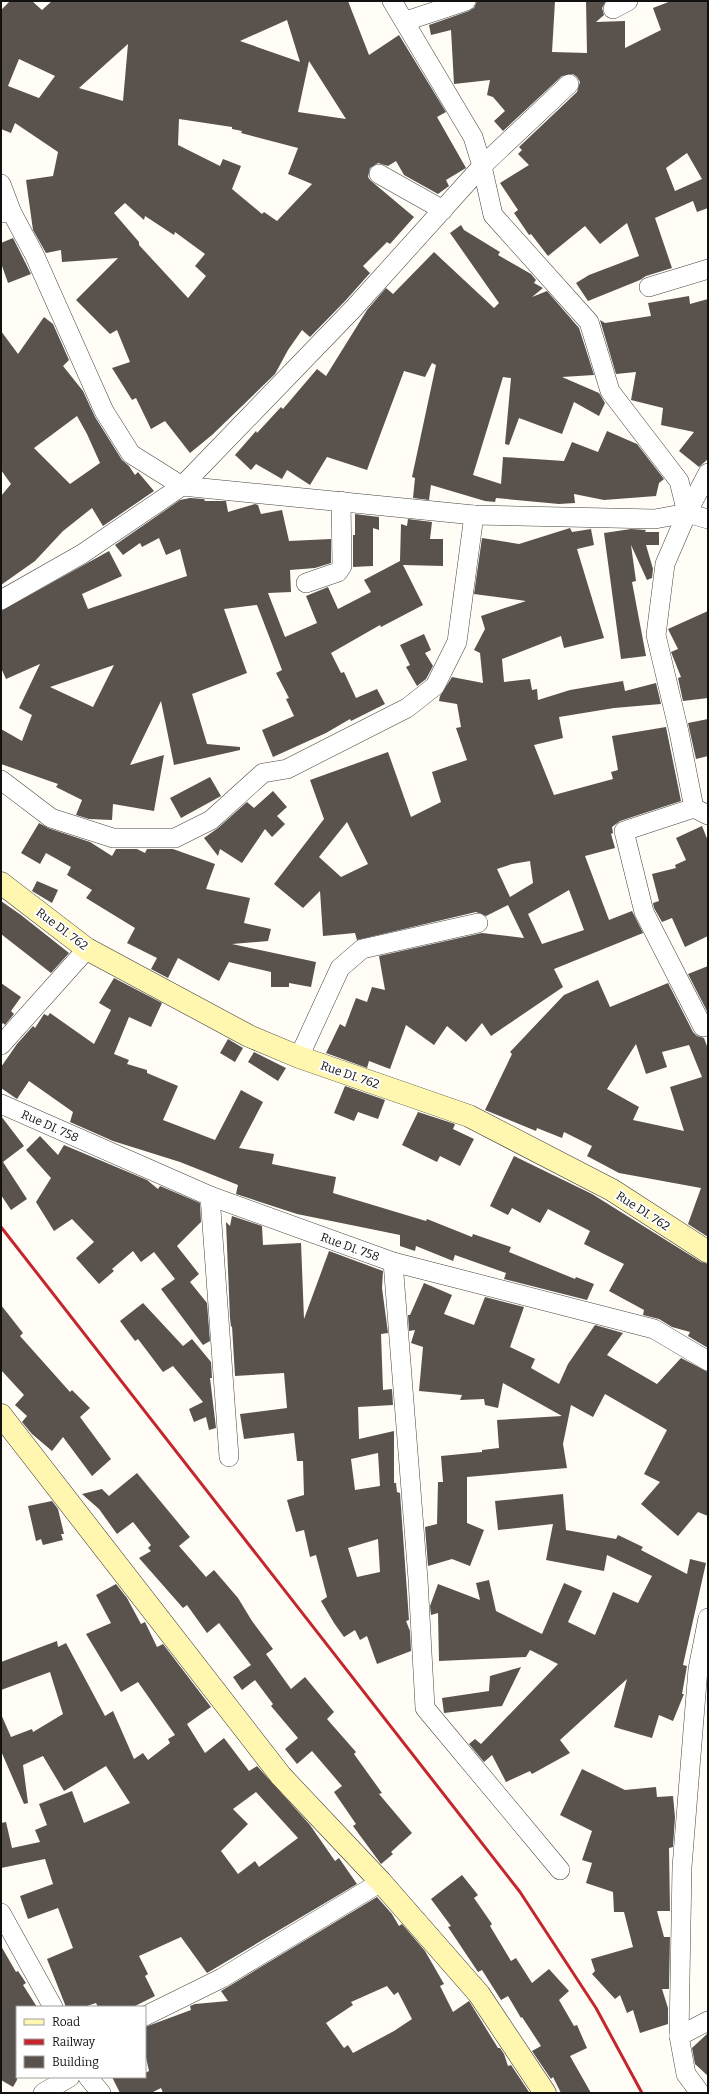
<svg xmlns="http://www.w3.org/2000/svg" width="709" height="2094" viewBox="0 0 709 2094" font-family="Bitter,serif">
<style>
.building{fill:#5a524d;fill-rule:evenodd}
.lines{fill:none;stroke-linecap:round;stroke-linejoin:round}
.street-casing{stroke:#444;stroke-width:20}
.secondary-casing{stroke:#333;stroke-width:23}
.street{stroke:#fff;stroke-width:19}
.secondary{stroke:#fff6b0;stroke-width:22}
.rail{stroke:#c4262e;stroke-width:3}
.labels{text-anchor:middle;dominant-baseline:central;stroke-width:4;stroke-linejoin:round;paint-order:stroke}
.street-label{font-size:12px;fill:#111;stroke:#fff}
</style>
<rect width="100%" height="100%" fill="#fffdf5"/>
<g class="building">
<path d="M10 1H32L42 10 52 1H348L369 55 399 35 446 112 437 117 466 168 446 180 449 186 438 194 404 175 396 161 388 166 378 163 370 168 368 177 370 180 414 217 390 244 387 242 363 266 370 273 346 300 310 337 302 330 288 350 275 374 212 435 190 453 165 421 151 429 136 398 132 400 112 368 130 362 117 330 110 334 76 300 118 258 62 262 61 250 46 253 33 230 26 180 53 176 58 152 15 123 11 133 1 129V10ZM287 20 300 62 240 41ZM128 44 123 101 79 88ZM19 59 55 76 39 98 8 86ZM309 61 346 119 298 112ZM179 119 232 127V129L242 131 241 133 298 148 288 174 312 184 277 221 264 212 262 214 232 189 241 166 223 159 220 166 178 145ZM125 203 144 220 145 216 174 235 175 232 205 254 195 266 206 276 188 298 139 245V242L114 213Z"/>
<path d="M477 1H555L552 52 587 53 586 1H606L602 8 604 15 596 22 625 21V48L661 30 653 8 671 1H708V208L697 212 693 201 655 218 672 268 646 276 640 280 588 301 576 283 589 275 639 256 627 223 600 244 585 226 548 256 531 234 529 235 514 213 518 210 500 183 529 165 518 154 522 150 519 147 577 92 580 82 577 77 573 74 562 76 503 131 494 121 505 111 493 97 487 95 490 80 454 84 451 30 431 35 429 25 469 11 474 8ZM687 153 702 179 675 191 666 168Z"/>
<path d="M461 225 464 230 500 252 498 255 531 274 536 280 534 283 543 288 532 297 547 291 579 328 594 375 562 377 599 393 605 403 599 416 574 402 562 434 519 418 509 445 505 444 511 378 503 377 473 475 501 484 503 457 564 461 572 442 598 452 607 431 637 444 664 479 659 483 656 496 604 500 574 494 575 503 559 504 496 498 495 502 485 501 431 485 429 500 413 498 415 478 412 477 436 365 432 363 425 377 404 371 367 470 327 457 310 485 287 470 282 479 256 464 251 470 235 455 256 431 257 433 281 407 283 409 317 369 326 376 367 310 386 288 393 294 434 252 494 308 499 303 450 233Z"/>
<path d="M13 238 31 274 8 283 1 263V243Z"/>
<path d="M689 296 690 304 708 299V459L699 467 679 451 694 432 661 425 663 408 631 400 636 372 616 374 600 320 605 323 651 316 648 303Z"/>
<path d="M44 317 53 324 69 360 63 366 83 391 95 417 122 460 129 466 135 475 138 472 154 491 103 526 92 508 63 531 35 561 1 585V496L11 484 1 470V331L18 354ZM77 416 87 434 100 463 70 484 34 448Z"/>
<path d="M190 498 204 499 205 501H226L228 512 255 504 258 505 261 514 282 510 289 541 331 539V563L315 568 290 570 291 592 268 593 285 637 317 623 306 596 328 587 338 609 371 592 364 580 400 561 401 524 407 526 408 519 432 522 430 539H443V566L403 565 423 605 381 627 380 625 331 653 341 673 344 672 356 698 377 689 385 704 351 721 350 719 326 733 273 757 262 730 294 716 286 699 289 698 276 673 282 670 257 605 224 609 247 673 192 694 207 744 240 747V750L174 765 161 701 130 765 164 755 154 811 113 804 112 820 89 819 76 815 82 800 56 787 58 784 1 764V729L22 741 32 715 19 708 40 664 6 679 1 668V611L109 551 122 576 82 594 88 609 187 576 180 549 166 555 159 538 142 547 140 543 123 555 115 545 180 500ZM114 665 93 707 50 687Z"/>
<path d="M355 514 379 517V530L373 528V566L353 567V535H355Z"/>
<path d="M570 528 572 532 591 529 594 545 577 549 604 638 564 648 561 636 502 659 504 682 530 679 532 690 537 689 538 700 570 690 623 681 625 691 656 683 661 704 614 708 559 717 563 738 534 745 554 795 613 779 611 772 618 770 612 736 666 727 681 801 620 821 612 827 613 833 611 834 615 848 585 856 609 920 632 911 643 933 554 969 563 987 491 1036 482 1023 466 1042 447 1026 434 1045 406 1025 390 1069 369 1061 367 1068 326 1053 340 1024 345 1027 356 998 367 1002 372 987 385 990 379 956 482 933 524 938 508 905 486 916 476 912 357 940 355 933 323 936 320 891 303 908 274 884 324 819 310 780 388 752 411 817 441 802 432 772 467 760 456 728 461 727 457 704 439 701 440 696 452 677 483 683 480 653 474 650 485 629 481 616 526 601 474 594 482 538 519 544ZM347 822 368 864 341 877 319 857ZM530 861 533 883 510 897 497 869 512 864ZM569 890 584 930 542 944 528 914Z"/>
<path d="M631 529 646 530 645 532H659V545H646L653 569 652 578 647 580 631 545 636 581 632 582 646 656 621 659 604 533Z"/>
<path d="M708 611V698L683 701 678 678 681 677 671 652 678 649 668 629Z"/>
<path d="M424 634 431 650 425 653 433 666 426 679 417 686 406 667 410 665 400 645Z"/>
<path d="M708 719V756L696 759 688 723Z"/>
<path d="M210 777 221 796 181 818 170 798Z"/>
<path d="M273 791 287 807 277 816 285 824 272 837 265 829 242 863 220 849 218 856 204 838 218 828 247 802 254 808Z"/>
<path d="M39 823 48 828 90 842 112 856 116 849H137L145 853 147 849H173L215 864 206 889 250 898 244 923 271 929 268 941 232 944 316 962 311 987 289 983V987H271V972L229 962 219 981 178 958 168 978 151 969 157 958 127 943 135 928 86 898 92 890 67 875 71 867 46 853 40 864 21 853Z"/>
<path d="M702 826 708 841V936L685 947 672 918 662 922 654 908 653 903 659 901 652 874 676 868 675 865 686 860 676 838Z"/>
<path d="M37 881 58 890 52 903 32 891Z"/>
<path d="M1 901 21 915 69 953 51 973 1 934Z"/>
<path d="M708 966V1013L688 974Z"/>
<path d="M114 978 162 1003 151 1027 129 1017 114 1054 129 1060 127 1064 147 1070V1073L178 1086 163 1120 215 1140 241 1090 263 1102 239 1148 274 1154 272 1164 336 1177 333 1193 426 1221 427 1219 472 1237 473 1234 511 1247 509 1252 575 1279 576 1277 594 1284 587 1300 504 1279 506 1273 455 1255 453 1261 416 1246 415 1251 400 1246V1235L297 1214 236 1194 238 1185 180 1162 113 1141 70 1122 73 1112 29 1081 17 1099 1 1088V1067L17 1044 33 1026 35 1028 44 1014 48 1016 50 1013 94 1044 111 1010 99 1003Z"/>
<path d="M598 980 610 1007 668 983 693 1032 697 1036 704 1038 708 1049V1237L688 1224 701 1188 619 1173 587 1156 592 1146 564 1132 562 1138 537 1128 536 1131 485 1110 512 1054 510 1052 564 995ZM636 1044 646 1074 667 1067 662 1052 689 1045 702 1077 670 1087 684 1131 633 1120 639 1107 607 1089Z"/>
<path d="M1 983 21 997 11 1011 14 1014 5 1025 3 1023 1 1025Z"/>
<path d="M228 1039 243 1048 235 1062 220 1053Z"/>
<path d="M254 1052 286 1068 278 1081 248 1062Z"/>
<path d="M345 1086 385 1100 378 1119 358 1112 354 1121 334 1113Z"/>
<path d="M418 1112 455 1124 453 1129 474 1139 460 1166 440 1156 437 1162 402 1145Z"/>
<path d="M1 1116 24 1146 3 1162 27 1199 11 1210 1 1195Z"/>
<path d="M40 1136 58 1155 64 1145 147 1180 158 1189 160 1186 200 1203 201 1222 177 1246 199 1274 190 1282 207 1303 210 1341 203 1345 161 1289 175 1279 154 1252 141 1262 133 1251 112 1269 114 1271 99 1284 76 1258 94 1242 72 1219 54 1231 36 1202 51 1178 26 1150Z"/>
<path d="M514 1156 592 1194 701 1262 708 1264V1348L688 1336 690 1332 672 1327 659 1319 643 1315 644 1310 609 1291 624 1264 584 1244 590 1231 548 1209 540 1223 512 1208 508 1215 490 1206Z"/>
<path d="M232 1216 262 1226 263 1245 301 1243 304 1319 329 1251 383 1271 382 1288 388 1333 381 1334 383 1390 392 1389 393 1405 358 1407 359 1439 394 1431V1483H396L397 1492 400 1493 409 1620 406 1621 410 1631 411 1651 377 1664 367 1636 360 1640 355 1630 344 1637 334 1623 321 1601 327 1597 316 1555 310 1557 304 1530 296 1532 287 1500 304 1495 303 1461H297L294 1433 244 1439 240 1414 287 1408 284 1373 235 1376 232 1326 231 1327 230 1318 226 1222 230 1226ZM378 1453 380 1486 355 1490 351 1459ZM378 1539 380 1572 357 1577 348 1548Z"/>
<path d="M424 1283 452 1295 444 1314 474 1325 485 1297 524 1307 510 1347 535 1359 531 1368 559 1384 568 1364 595 1325 623 1333 607 1355 657 1384 681 1358 708 1372V1516L698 1512 678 1536 641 1504 660 1482 644 1474 667 1430 605 1394 593 1417 571 1405 563 1444 567 1468 467 1477V1523L484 1530 470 1566 452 1559 428 1566 425 1527 437 1524 438 1482H443L441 1456 482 1452V1450L499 1448 497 1420 562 1416 503 1383 498 1408 485 1405 484 1399 460 1400 462 1395 419 1391 423 1347 411 1343 415 1330 409 1331 408 1315H410Z"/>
<path d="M143 1303 183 1346 192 1339 211 1362 212 1378H210L216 1428 209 1430 206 1417 194 1422 189 1409 203 1402 173 1366 163 1372 138 1339 135 1341 120 1321Z"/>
<path d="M1 1305 23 1333 20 1336 70 1392 72 1390 90 1408 80 1417 111 1459 92 1476 63 1437 52 1451 32 1434 22 1422 27 1416 15 1405 24 1395 1 1370Z"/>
<path d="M137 1473 190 1537 179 1546 206 1577 214 1570 238 1598 252 1621 273 1649 266 1654 291 1689 305 1677 334 1712 327 1719 356 1752 354 1754 382 1793 379 1794 412 1833 391 1852 393 1854 381 1864 353 1826 356 1824 334 1792 342 1786 312 1751 297 1764 285 1749 298 1738 271 1706 273 1704 255 1680 242 1690 233 1677 251 1665 219 1623 207 1633 187 1605 183 1608 139 1558 151 1551 148 1548 151 1545 133 1522 117 1534 99 1509 82 1494 102 1489 109 1496Z"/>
<path d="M563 1494 566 1530 616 1539 618 1535 643 1547 641 1550 687 1574 690 1559 706 1563 683 1665 687 1666 682 1694H684L673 1721 659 1715 652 1738 614 1727 627 1679 560 1740 570 1753 532 1774 530 1771 506 1782 492 1755 484 1762 469 1744 475 1739 481 1744 558 1664 530 1650 526 1657 439 1661 438 1613 431 1615 430 1606 438 1584 480 1600 476 1583 489 1580 496 1611 542 1634 564 1583 582 1591 568 1622 595 1635 613 1592 638 1603 652 1576 607 1555 604 1571 546 1560 553 1524 498 1530 495 1501Z"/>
<path d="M52 1501 58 1509 64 1534H61L63 1540 43 1545 41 1539 36 1541 28 1506Z"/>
<path d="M116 1584 127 1598 141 1624 145 1622 157 1647 163 1644 211 1707 187 1724 205 1753 224 1738 249 1771 257 1766 310 1825 335 1861 339 1858 357 1884 207 1973 181 1937 139 1956 148 1974 145 1976 155 1996 133 2007H98L96 2003 84 2007H66L47 1959 73 1948 58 1908 28 1919 20 1896 53 1884 45 1859 1 1868V1823L6 1822 12 1848 40 1842 35 1830 47 1825 39 1804 72 1791 84 1823 130 1803 106 1766 64 1791 43 1756 23 1765 28 1803 24 1804 1 1751V1714L11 1737 32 1729 33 1732 63 1714 50 1672 1 1690V1662L57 1641 58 1647 66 1643 105 1716 113 1711 134 1759 143 1753 148 1760 170 1743 168 1739 175 1735 138 1682 121 1692 86 1634 111 1623 96 1595ZM256 1792 298 1838 259 1867 255 1861 238 1874 221 1851 248 1824 233 1809Z"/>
<path d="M521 1667 502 1706 444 1713 442 1698 489 1691 490 1676Z"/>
<path d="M582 1769 625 1790 656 1787 657 1797 673 1796 675 1817 673 1847 669 1848 670 1911H657L664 1937H670L669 1989H662L668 2008V2024L640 2033 633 2010 627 2013 620 1995 615 1999 592 1974 595 1971 591 1959 633 1947 624 1912H614L613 1892 586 1883 592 1863 582 1860 592 1831 560 1815Z"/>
<path d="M462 1875 478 1895 474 1898 492 1924 490 1926 511 1961 516 1958 532 1983 549 1969 569 1991 559 2000 574 2026 577 2025 587 2048 570 2056 591 2093H561L553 2077 551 2079 532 2051 541 2046 522 2017 521 2018 508 1996 501 2000 482 1970 478 1972 448 1927 451 1926 431 1899Z"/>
<path d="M377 1897 392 1914 399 1926 402 1924 425 1951 444 1984 440 1986 453 2012 469 2001 498 2048H500L504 2054 508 2066 511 2065 529 2092 163 2093 161 2088 151 2093H120L112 2077H145V2073L149 2071 145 2053V2027L191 2010 190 2006 195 2004 228 2001 221 1991ZM387 1986 394 1995 398 1992 412 2019 394 2031 353 2053 348 2045 344 2048 326 2023 353 2005 351 2002Z"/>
<path d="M1 1946 16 1972 18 1971 26 1983 23 1985 37 2007H17V2080L13 2087 1 2080Z"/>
<path d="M708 2033V2076L695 2064 692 2048Z"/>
</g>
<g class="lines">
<defs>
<g id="street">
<path d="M392 1 473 137 482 166 569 84"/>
<path d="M613 9 628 1"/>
<path d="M406 21 466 1"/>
<path d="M379 174 443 210"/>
<path d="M1 184 12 213"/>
<path d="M1 213H12L34 254 104 411 131 454 182 486 474 515 655 519 687 513 708 519"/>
<path d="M649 287 708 269"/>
<path d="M708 473 687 513 665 564 656 635 679 732 694 808 708 815"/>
<path d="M306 583 338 572 342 566 341 501"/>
<path d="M1 600 82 554 182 486 354 308 482 166 493 215 589 322 610 391 679 481 687 513"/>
<path d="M1 780 51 818 113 838H175L211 820 263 773 287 769 407 708 435 686 457 642 474 515"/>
<path d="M694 808 624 831 644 912 703 1027"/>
<path d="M1 1045 87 949"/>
<path d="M299 1057 340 968 362 949 478 923"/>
<path d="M1 1104 210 1196 393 1262 654 1329 708 1361"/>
<path d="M210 1196 229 1457"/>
<path d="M393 1262 418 1579 425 1708 560 1870"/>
<path d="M1 1913 53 2007"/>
<path d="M145 2016 222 1978 381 1882"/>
<path d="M679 2036 708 2021"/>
<path d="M88 2077 101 2093"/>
<path d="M43 2093 70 2077"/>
<path d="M700 2093 686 2074 679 2036 682 1867 698 1669 708 1618"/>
</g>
<g id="secondary">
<path d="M1 883 87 949 249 1036 299 1057 469 1116 612 1190 708 1252"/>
<path d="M1 1415 281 1776 381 1882 479 1994 545 2093"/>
</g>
</defs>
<use href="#street" class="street-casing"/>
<use href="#secondary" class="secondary-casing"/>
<use href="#street" class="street"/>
<use href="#secondary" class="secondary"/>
<path class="rail" d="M1 1227 520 1892 596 2008 642 2093"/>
</g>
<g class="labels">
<g class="street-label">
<text transform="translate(62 929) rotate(37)">Rue DI. 762</text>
<text transform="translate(350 1075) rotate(19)">Rue DI. 762</text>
<text transform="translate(50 1126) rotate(24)">Rue DI. 758</text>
<text transform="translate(643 1211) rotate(33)">Rue DI. 762</text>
<text transform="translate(350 1247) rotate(20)">Rue DI. 758</text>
</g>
</g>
<rect width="709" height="2094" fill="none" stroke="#111111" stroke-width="4"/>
<rect x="16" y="2006" width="130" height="72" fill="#ffffff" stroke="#a0a0a0"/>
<rect x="24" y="2019" width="20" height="6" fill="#fff6b0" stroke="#a0a0a0"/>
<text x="52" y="2026" font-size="12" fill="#111111">Road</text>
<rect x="24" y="2039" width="20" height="6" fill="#c4262e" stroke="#a0a0a0"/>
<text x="52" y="2046" font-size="12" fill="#111111">Railway</text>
<rect x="24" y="2056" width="20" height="12" fill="#5a524d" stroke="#a0a0a0"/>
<text x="52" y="2066" font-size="12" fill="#111111">Building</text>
</svg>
